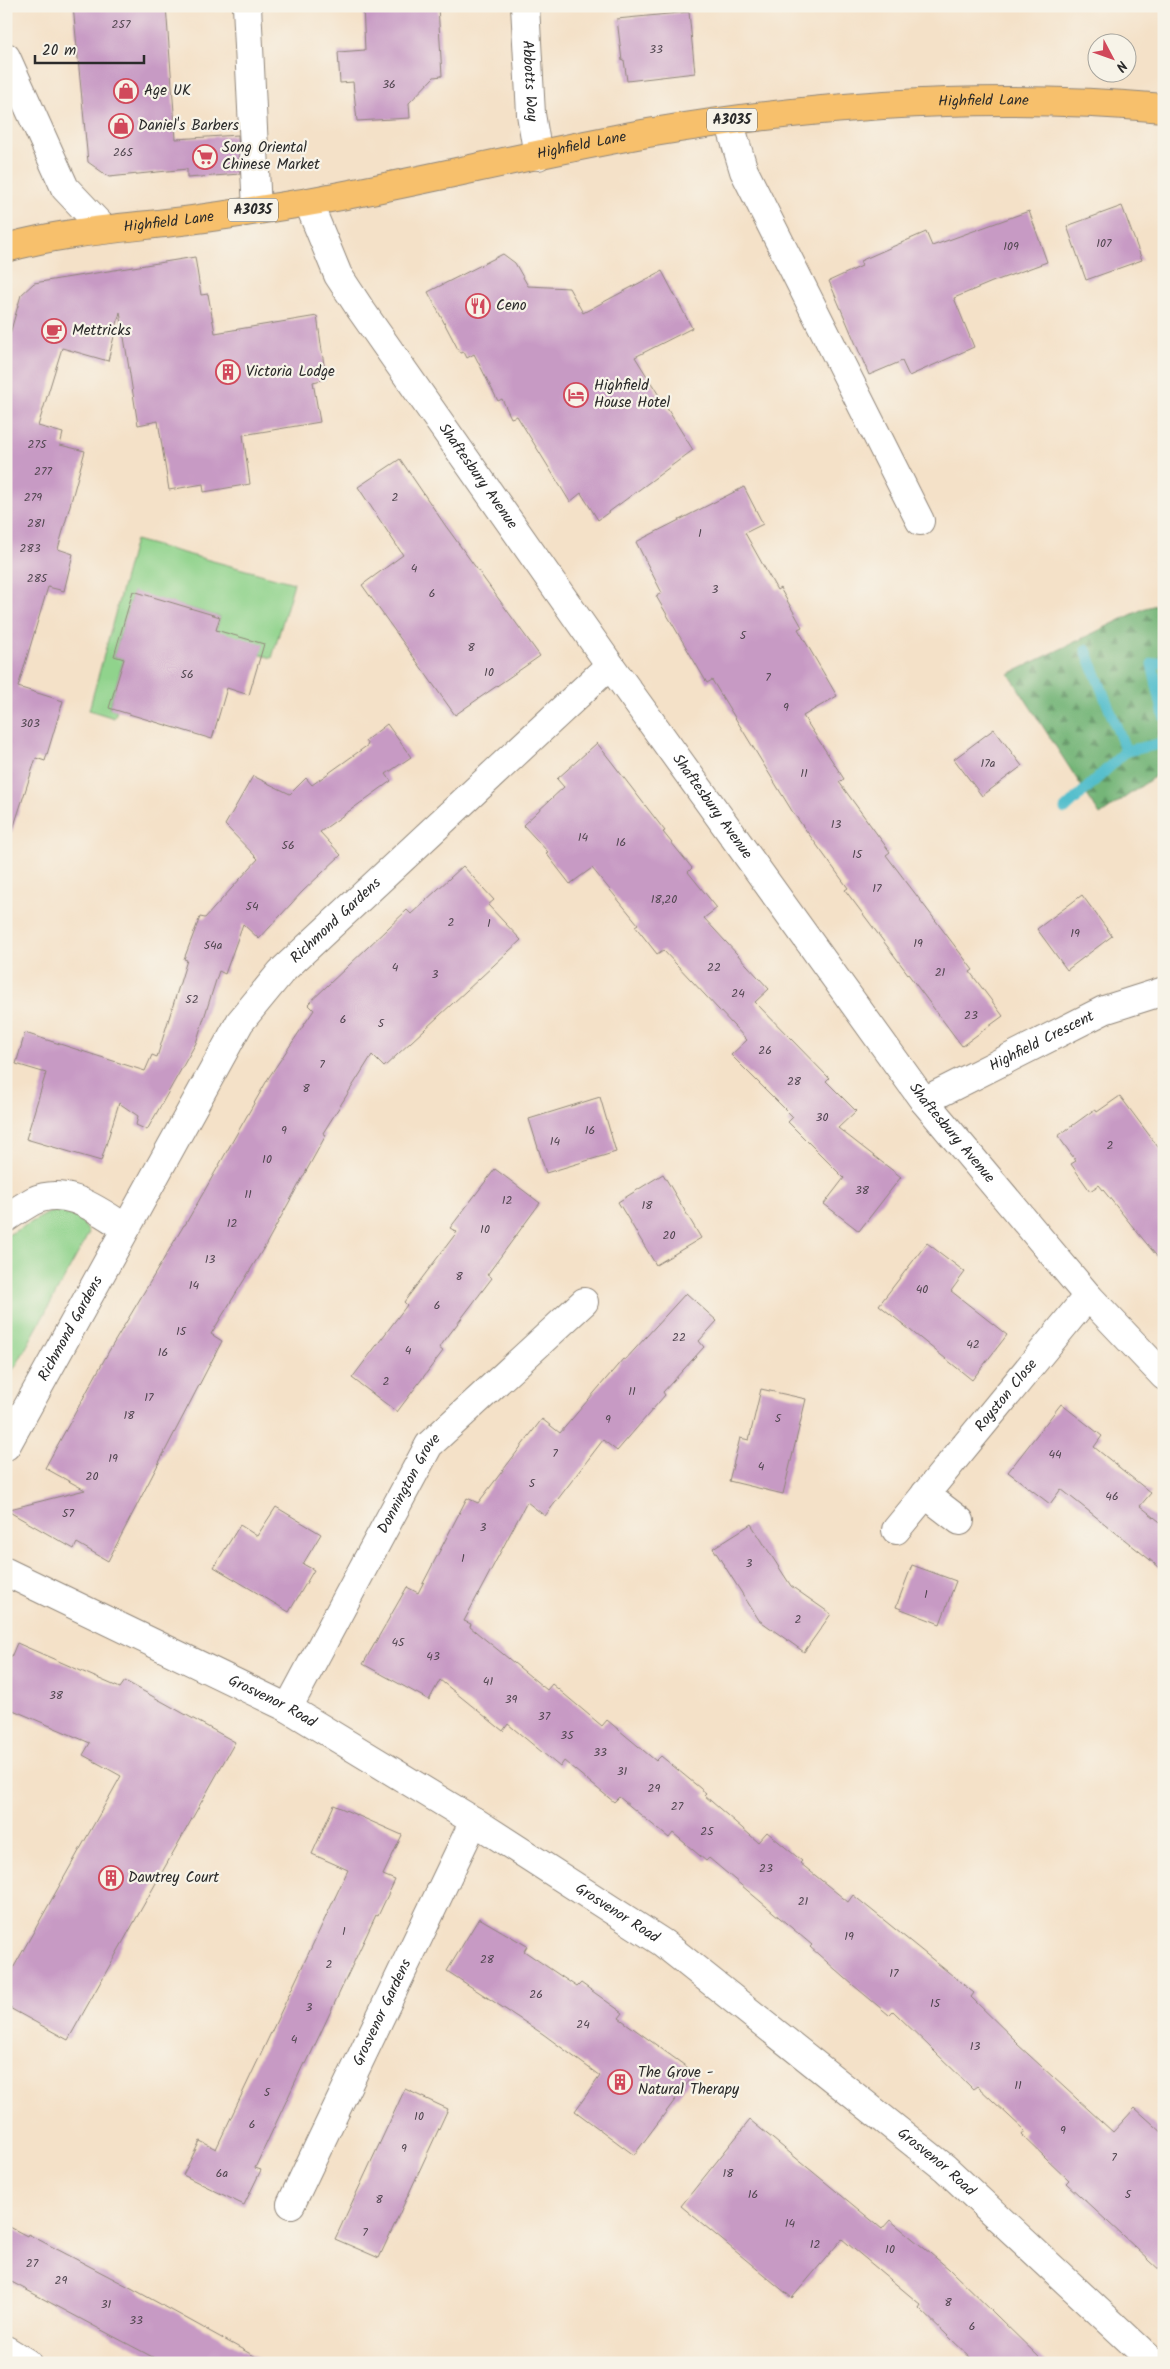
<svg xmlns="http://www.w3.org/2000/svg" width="1170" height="2369" viewBox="0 0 1170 2369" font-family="Kalam,sans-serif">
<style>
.green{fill:#90d38c;stroke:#5e7f5c}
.forest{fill:url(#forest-firs);stroke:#507052}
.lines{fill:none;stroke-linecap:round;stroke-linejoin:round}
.stream{stroke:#52becc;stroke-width:11}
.building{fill:#c79ac4}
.minor-casing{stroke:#90867a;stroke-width:30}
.major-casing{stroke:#90867a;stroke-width:30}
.minor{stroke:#fff;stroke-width:28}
.major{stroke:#f7c06c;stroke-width:28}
.labels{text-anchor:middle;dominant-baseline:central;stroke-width:4.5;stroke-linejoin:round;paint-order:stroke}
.number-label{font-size:12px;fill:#524751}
.shield{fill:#f7f3e8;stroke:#686764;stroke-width:1}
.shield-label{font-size:14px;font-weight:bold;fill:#2b2b2b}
.street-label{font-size:15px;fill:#2b2b2b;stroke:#f7f3e8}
.poi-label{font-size:15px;fill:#2b2b2b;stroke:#f7f3e8;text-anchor:start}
</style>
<defs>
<pattern id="forest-firs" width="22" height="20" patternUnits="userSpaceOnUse" patternTransform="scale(1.25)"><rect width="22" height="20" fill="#74b578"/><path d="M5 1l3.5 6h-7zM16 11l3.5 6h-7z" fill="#5f9363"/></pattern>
</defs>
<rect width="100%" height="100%" fill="#f7f3e8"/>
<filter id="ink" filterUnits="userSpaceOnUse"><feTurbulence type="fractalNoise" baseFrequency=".02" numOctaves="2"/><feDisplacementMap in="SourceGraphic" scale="10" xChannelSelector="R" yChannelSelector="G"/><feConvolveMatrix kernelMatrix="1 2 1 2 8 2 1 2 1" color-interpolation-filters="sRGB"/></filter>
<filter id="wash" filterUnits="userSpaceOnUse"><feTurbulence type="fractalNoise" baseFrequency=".0096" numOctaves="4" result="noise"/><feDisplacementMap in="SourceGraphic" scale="20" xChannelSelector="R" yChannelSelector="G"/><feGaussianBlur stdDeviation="1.12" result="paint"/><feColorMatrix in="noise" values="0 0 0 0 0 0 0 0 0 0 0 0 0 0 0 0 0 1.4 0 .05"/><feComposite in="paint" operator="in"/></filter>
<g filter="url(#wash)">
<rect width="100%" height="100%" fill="#f4e1c8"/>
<g class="green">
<path d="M135 540 294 583 272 658 261 655 216 630 220 617 133 592 114 656 124 659 109 708 117 711 114 718 89 710Z"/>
<path d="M56 1209C73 1212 81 1218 89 1233L16 1366 8 1375H6V1236Z"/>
</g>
<path class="forest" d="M1164 603V770L1100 815 1009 674 1145 608Z"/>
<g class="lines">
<g class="stream">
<path d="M1086 650 1126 751"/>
<path d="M1164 662 1152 664 1164 716"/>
<path d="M1065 809 1126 751 1164 743"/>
</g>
</g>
<g id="blocks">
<g class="building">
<path d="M73 6H166L176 139 238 135 240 174 187 178V169L109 177 88 162Z"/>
<path d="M363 6H438L442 76 434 77 409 103 410 118 357 121 353 82 340 83 338 52 365 50Z"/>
<path d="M689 12 695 73 627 81 624 60 622 61 617 19Z"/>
<path d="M1122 206 1142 260 1086 280 1067 226Z"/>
<path d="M1029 211 1047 262 992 282 954 298 974 347 909 376 902 361 869 375 829 281 862 266 860 261 926 232 932 246Z"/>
<path d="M503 254 515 263 528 286 569 288 583 313 662 271 692 328 635 357 693 450 598 520 581 493 570 502 517 416 511 418 502 399 498 401 474 354 467 358 464 352 460 353 428 292Z"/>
<path d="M195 257 201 295 208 294 215 333 317 316 326 379 313 382 320 422 243 435 250 484 204 492 203 484 169 490 158 421 138 425 120 312 108 361 62 348 38 426 63 433 60 445 85 451 58 549 73 554 64 591 48 587 18 687 63 701 45 761 36 758 12 832 6 831V348L21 295 34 283Z"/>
<path d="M400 459 445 525 540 656 455 715 362 585 403 555 358 487Z"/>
<path d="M744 487 763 524 745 533 777 590 780 588 802 627 798 629 837 696 803 716 844 779 839 782 890 852 886 855 973 970 970 972 1003 1016 962 1046 845 890 848 888 792 811 712 680 707 683 656 596 662 593 636 542Z"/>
<path d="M133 591 220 617 216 630 264 644 249 695 227 688 212 739 109 708 124 659 114 656Z"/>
<path d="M387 724 411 757 386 774 391 781 320 832 341 855 302 892 259 939 243 924 225 974 219 971 196 1043 147 1130 136 1125 138 1116 119 1103 101 1161 26 1139 46 1073 16 1064 25 1033 145 1071 152 1055 157 1057 187 960 184 959 200 917 205 918 258 859 225 825 253 776 290 794 306 778 312 785 368 745 365 741Z"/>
<path d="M994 729 1022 766 982 796 954 759Z"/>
<path d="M597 743 665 831 663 832 692 868 688 872 717 908 704 918 769 989 755 1002 829 1078 826 1081 856 1111 838 1128 901 1177 859 1231 824 1204 844 1178 788 1122 793 1117 731 1055 747 1040 663 950 657 954 635 926 638 924 592 868 570 884 546 853 548 852 523 825 564 787 557 779Z"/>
<path d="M463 866 494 900 488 905 521 940 384 1067 372 1055 323 1133 326 1135 265 1246 211 1334 222 1341 108 1561 77 1543 74 1549 6 1510 85 1490 45 1468 109 1351 184 1225H185L269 1077 314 1010 308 1004 407 910 411 914Z"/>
<path d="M1082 895 1112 936 1067 970 1037 929Z"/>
<path d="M1120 1096 1164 1155V1265L1099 1185 1090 1191 1071 1164 1076 1161 1058 1136 1095 1109 1097 1112Z"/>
<path d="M600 1097 616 1152 546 1173 529 1119Z"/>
<path d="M495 1169 540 1203 487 1275 492 1278 439 1348 443 1351 397 1412 352 1378 407 1305 404 1302 457 1232 450 1228Z"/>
<path d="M663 1174 701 1238 656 1265 618 1202Z"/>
<path d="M927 1243 965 1272 951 1291 1007 1335 972 1380 879 1305Z"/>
<path d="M686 1293 717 1321 699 1341 704 1347 663 1392 665 1395 617 1451 603 1440 545 1516 527 1502 464 1621 471 1624 470 1627 547 1690 552 1684 602 1726 607 1720 656 1761 661 1756 706 1793 704 1795 758 1842 767 1832 802 1861 800 1863 848 1902 853 1895 974 1993 971 1997 1018 2043 1017 2044 1113 2132 1135 2108 1164 2134V2274L1066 2183 1069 2180 1022 2135 1025 2131 977 2086 973 2089 893 2011 889 2015 853 1985 810 1947 812 1945 709 1858 706 1861 673 1833 669 1838 619 1797 614 1802 564 1761 560 1767 508 1724 503 1731 440 1680 429 1700 363 1664 407 1587 418 1593 467 1498 478 1503 542 1419 560 1433 623 1359 625 1360Z"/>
<path d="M761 1389 806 1399 783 1494 729 1481 740 1438 749 1440Z"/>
<path d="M1061 1404 1102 1436 1094 1447 1151 1493 1140 1506 1164 1525V1571L1061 1489 1050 1504 1008 1472Z"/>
<path d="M276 1507 321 1534 303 1564 314 1570 289 1612 214 1567 240 1525 257 1536Z"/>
<path d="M751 1524 791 1586 831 1614 804 1652 759 1620 713 1548Z"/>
<path d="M912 1565 956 1581 940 1624 896 1607Z"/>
<path d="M17 1643 120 1688 125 1681 235 1742 68 2040 6 2006V1981L121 1776 83 1755 90 1743 6 1707V1669Z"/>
<path d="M334 1805 402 1835 383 1875 395 1880 378 1916 376 1915 306 2064 304 2063 255 2168 261 2170 244 2205 183 2175 200 2141 216 2149 348 1870 312 1854Z"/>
<path d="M479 1918 527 1946 524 1951 577 1987 581 1983 623 2013 619 2018 695 2073 634 2155 575 2111 600 2076 543 2034 447 1971Z"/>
<path d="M405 2089 448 2109 379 2258 335 2239Z"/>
<path d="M750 2120 882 2229 890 2220 948 2268 1045 2363H976L919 2308 921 2305 842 2239 792 2298 681 2206Z"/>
<path d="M6 2225 27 2236 28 2234 133 2289 267 2363H164L109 2334 6 2279Z"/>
</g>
</g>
</g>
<g filter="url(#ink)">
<use href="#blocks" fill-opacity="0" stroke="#90867a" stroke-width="1"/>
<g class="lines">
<defs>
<g id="minor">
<path d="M247 6 257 210"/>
<path id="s1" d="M525 6 531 114 538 156"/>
<path d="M6 57 65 188 104 229"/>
<path d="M729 121 744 171 920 521"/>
<path id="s2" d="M308 202 338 275 361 310 610 665 924 1101 1088 1296 1164 1376"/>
<path id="s3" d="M924 1101 1104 1010 1164 991"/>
<path d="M6 1218C15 1212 24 1206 33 1201 67 1185 98 1211 126 1228"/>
<path id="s4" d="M6 1446 240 1022 281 972 610 665"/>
<path d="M925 1494 960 1521"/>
<path id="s5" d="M896 1530 1088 1296"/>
<path id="s6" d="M6 1572 288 1708 474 1821 663 1943 945 2168 1154 2363"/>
<path id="s7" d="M288 1708 429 1445 584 1302"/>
<path id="s8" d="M291 2204 474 1821"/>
<path d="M6 2350 27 2363"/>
</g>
<g id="major">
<path id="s9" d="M6 248C70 230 132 228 198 219 235 214 271 208 308 202 422 182 534 153 648 133 818 104 992 92 1164 108"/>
</g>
</defs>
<use href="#minor" class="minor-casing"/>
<use href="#major" class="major-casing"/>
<use href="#minor" class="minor"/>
<use href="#major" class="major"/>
</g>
</g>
<defs>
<symbol id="shop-ring" viewBox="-11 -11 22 22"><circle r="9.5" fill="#f7f3e8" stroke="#d1495b" stroke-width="1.5"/><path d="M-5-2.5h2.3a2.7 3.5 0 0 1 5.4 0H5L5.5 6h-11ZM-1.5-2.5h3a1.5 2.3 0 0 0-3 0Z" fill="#d1495b"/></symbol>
<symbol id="supermarket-ring" viewBox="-11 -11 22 22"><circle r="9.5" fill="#f7f3e8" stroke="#d1495b" stroke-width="1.5"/><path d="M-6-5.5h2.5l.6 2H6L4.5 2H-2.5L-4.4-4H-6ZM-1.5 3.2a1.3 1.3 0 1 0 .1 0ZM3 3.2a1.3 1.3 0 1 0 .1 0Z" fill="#d1495b"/></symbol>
<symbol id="restaurant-ring" viewBox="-11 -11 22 22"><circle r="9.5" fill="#f7f3e8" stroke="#d1495b" stroke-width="1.5"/><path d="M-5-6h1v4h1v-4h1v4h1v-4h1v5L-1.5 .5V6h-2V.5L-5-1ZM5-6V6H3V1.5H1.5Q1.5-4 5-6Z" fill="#d1495b"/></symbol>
<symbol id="cafe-ring" viewBox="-11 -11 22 22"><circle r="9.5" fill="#f7f3e8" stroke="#d1495b" stroke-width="1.5"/><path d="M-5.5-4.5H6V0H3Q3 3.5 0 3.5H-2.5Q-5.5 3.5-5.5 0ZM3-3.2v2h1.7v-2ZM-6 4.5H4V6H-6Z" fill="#d1495b"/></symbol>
<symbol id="building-ring" viewBox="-11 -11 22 22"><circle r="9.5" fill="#f7f3e8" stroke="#d1495b" stroke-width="1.5"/><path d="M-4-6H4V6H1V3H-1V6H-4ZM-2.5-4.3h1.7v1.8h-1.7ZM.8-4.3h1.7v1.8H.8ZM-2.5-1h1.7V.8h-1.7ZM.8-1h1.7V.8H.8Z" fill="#d1495b"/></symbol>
<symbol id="hotel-ring" viewBox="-11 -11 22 22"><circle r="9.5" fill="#f7f3e8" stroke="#d1495b" stroke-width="1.5"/><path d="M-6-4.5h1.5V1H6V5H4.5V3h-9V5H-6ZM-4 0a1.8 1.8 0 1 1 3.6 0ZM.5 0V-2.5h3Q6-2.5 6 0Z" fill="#d1495b"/></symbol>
</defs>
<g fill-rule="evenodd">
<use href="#shop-ring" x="112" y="77" width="28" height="28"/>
<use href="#shop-ring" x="107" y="112" width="28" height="28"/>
<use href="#supermarket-ring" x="191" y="143" width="28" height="28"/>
<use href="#restaurant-ring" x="464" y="292" width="28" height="28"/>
<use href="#cafe-ring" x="40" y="317" width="28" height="28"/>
<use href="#building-ring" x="214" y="358" width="28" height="28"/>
<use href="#hotel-ring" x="562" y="381" width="28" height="28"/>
<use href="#building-ring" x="97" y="1864" width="28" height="28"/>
<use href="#building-ring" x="606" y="2068" width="28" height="28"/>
</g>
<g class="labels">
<g class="number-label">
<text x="121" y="24">257</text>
<text x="656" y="49">33</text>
<text x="389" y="84">36</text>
<text x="123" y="152">265</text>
<text x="1104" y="243">107</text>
<text x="1011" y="246">109</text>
<text x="37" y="444">275</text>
<text x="43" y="471">277</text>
<text x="33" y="497">279</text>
<text x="395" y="497">2</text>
<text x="36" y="523">281</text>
<text x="700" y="533">1</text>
<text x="30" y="548">283</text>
<text x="414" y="568">4</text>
<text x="37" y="578">285</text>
<text x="715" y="589">3</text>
<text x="432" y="593">6</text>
<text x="743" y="635">5</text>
<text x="471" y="647">8</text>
<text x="489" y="672">10</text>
<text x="187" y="674">56</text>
<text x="768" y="677">7</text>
<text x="786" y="707">9</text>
<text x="30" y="723">303</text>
<text x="988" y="763">17a</text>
<text x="804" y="773">11</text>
<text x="836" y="824">13</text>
<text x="583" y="837">14</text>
<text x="621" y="842">16</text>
<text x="288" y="845">56</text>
<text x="857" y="854">15</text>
<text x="877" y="888">17</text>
<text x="664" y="899">18,20</text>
<text x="252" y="906">54</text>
<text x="451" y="922">2</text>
<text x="489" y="923">1</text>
<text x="1075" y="933">19</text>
<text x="918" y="943">19</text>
<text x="213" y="945">54a</text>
<text x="395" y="967">4</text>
<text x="714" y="967">22</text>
<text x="940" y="972">21</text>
<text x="435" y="974">3</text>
<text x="738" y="993">24</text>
<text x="192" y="999">52</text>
<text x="971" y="1015">23</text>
<text x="343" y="1019">6</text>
<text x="381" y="1023">5</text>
<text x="765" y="1050">26</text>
<text x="322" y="1064">7</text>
<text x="794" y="1081">28</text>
<text x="306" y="1088">8</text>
<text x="822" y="1117">30</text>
<text x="284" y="1130">9</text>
<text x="590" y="1130">16</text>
<text x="555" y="1141">14</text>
<text x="1110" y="1145">2</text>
<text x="267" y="1159">10</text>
<text x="862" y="1190">38</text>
<text x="248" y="1194">11</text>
<text x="507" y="1200">12</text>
<text x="647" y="1205">18</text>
<text x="232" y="1223">12</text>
<text x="485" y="1229">10</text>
<text x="669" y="1235">20</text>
<text x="210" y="1259">13</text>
<text x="459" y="1276">8</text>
<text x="194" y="1285">14</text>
<text x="922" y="1289">40</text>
<text x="437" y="1305">6</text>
<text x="181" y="1331">15</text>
<text x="679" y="1337">22</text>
<text x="973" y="1344">42</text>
<text x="408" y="1350">4</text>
<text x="163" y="1352">16</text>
<text x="386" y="1381">2</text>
<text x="632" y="1391">11</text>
<text x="149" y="1397">17</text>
<text x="129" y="1415">18</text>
<text x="778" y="1418">5</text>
<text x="608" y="1419">9</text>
<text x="555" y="1453">7</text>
<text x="1055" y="1454">44</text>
<text x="113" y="1458">19</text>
<text x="761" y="1466">4</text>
<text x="92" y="1476">20</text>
<text x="532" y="1483">5</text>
<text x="1112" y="1496">46</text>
<text x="68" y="1513">57</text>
<text x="483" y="1527">3</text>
<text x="463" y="1558">1</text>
<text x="749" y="1563">3</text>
<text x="926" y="1594">1</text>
<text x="798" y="1619">2</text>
<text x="398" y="1642">45</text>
<text x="433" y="1656">43</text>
<text x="488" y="1681">41</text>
<text x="56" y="1695">38</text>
<text x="511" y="1699">39</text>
<text x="544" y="1716">37</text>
<text x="567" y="1735">35</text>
<text x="600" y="1752">33</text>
<text x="622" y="1771">31</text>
<text x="654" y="1788">29</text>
<text x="677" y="1806">27</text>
<text x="707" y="1831">25</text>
<text x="766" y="1868">23</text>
<text x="803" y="1901">21</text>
<text x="344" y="1931">1</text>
<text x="849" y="1936">19</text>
<text x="487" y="1959">28</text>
<text x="329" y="1964">2</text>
<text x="894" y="1973">17</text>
<text x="536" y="1994">26</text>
<text x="935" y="2003">15</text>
<text x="309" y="2007">3</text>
<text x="583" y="2024">24</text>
<text x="294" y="2039">4</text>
<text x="975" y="2046">13</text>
<text x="1018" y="2085">11</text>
<text x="267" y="2092">5</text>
<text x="419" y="2116">10</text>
<text x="252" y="2124">6</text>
<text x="1063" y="2130">9</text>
<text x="404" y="2148">9</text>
<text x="1114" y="2157">7</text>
<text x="222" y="2173">6a</text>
<text x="728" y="2173">18</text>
<text x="753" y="2194">16</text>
<text x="1128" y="2194">5</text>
<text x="379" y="2199">8</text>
<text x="790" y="2223">14</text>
<text x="365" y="2232">7</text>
<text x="815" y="2244">12</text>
<text x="890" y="2249">10</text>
<text x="32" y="2263">27</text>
<text x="61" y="2280">29</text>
<text x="948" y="2302">8</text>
<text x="106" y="2304">31</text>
<text x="136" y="2320">33</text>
<text x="972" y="2326">6</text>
</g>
<g class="shield">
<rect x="707" y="108.5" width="50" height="23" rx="4"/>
<rect x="228" y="198.5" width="50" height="23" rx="4"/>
</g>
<g class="shield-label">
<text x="732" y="120">A3035</text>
<text x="253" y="210">A3035</text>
</g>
<g class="street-label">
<text stroke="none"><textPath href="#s1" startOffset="75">Abbotts Way</textPath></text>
<text stroke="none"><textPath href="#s9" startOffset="990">Highfield Lane</textPath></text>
<text stroke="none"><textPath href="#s9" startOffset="585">Highfield Lane</textPath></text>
<text stroke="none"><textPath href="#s9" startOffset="165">Highfield Lane</textPath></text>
<text stroke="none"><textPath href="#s2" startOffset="324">Shaftesbury Avenue</textPath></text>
<text stroke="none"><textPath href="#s2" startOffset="729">Shaftesbury Avenue</textPath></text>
<text stroke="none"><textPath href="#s4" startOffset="624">Richmond Gardens</textPath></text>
<text stroke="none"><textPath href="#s3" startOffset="132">Highfield Crescent</textPath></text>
<text stroke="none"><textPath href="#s2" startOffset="1134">Shaftesbury Avenue</textPath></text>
<text stroke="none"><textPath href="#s4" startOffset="134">Richmond Gardens</textPath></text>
<text stroke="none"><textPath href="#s5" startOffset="174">Royston Close</textPath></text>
<text stroke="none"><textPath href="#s7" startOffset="255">Donnington Grove</textPath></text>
<text stroke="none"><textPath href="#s6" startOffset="296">Grosvenor Road</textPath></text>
<text stroke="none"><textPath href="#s6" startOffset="701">Grosvenor Road</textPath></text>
<text stroke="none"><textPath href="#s8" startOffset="212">Grosvenor Gardens</textPath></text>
<text stroke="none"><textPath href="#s6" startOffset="1106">Grosvenor Road</textPath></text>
</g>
<g class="poi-label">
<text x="144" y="91">Age UK</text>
<text x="138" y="126">Daniel's Barbers</text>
<text x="222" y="148">Song Oriental<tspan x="222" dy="17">Chinese Market</tspan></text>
<text x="496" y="306">Ceno</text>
<text x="72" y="331">Mettricks</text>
<text x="246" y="372">Victoria Lodge</text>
<text x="594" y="386">Highfield<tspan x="594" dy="17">House Hotel</tspan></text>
<text x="128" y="1878">Dawtrey Court</text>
<text x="638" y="2073">The Grove -<tspan x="638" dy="17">Natural Therapy</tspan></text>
</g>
</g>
<rect width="1170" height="2369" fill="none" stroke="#f7f3e8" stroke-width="25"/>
<g transform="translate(1112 58) rotate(131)"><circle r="24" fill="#f7f3e8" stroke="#a5a39c"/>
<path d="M0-4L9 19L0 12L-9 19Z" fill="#d1495b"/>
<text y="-8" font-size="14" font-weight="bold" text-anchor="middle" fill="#2b2b2b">N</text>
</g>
<path d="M35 55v8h109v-8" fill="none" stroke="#2b2b2b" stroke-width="2.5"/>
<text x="42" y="55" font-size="15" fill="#2b2b2b" stroke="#f7f3e8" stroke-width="4" paint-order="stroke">20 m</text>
</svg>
